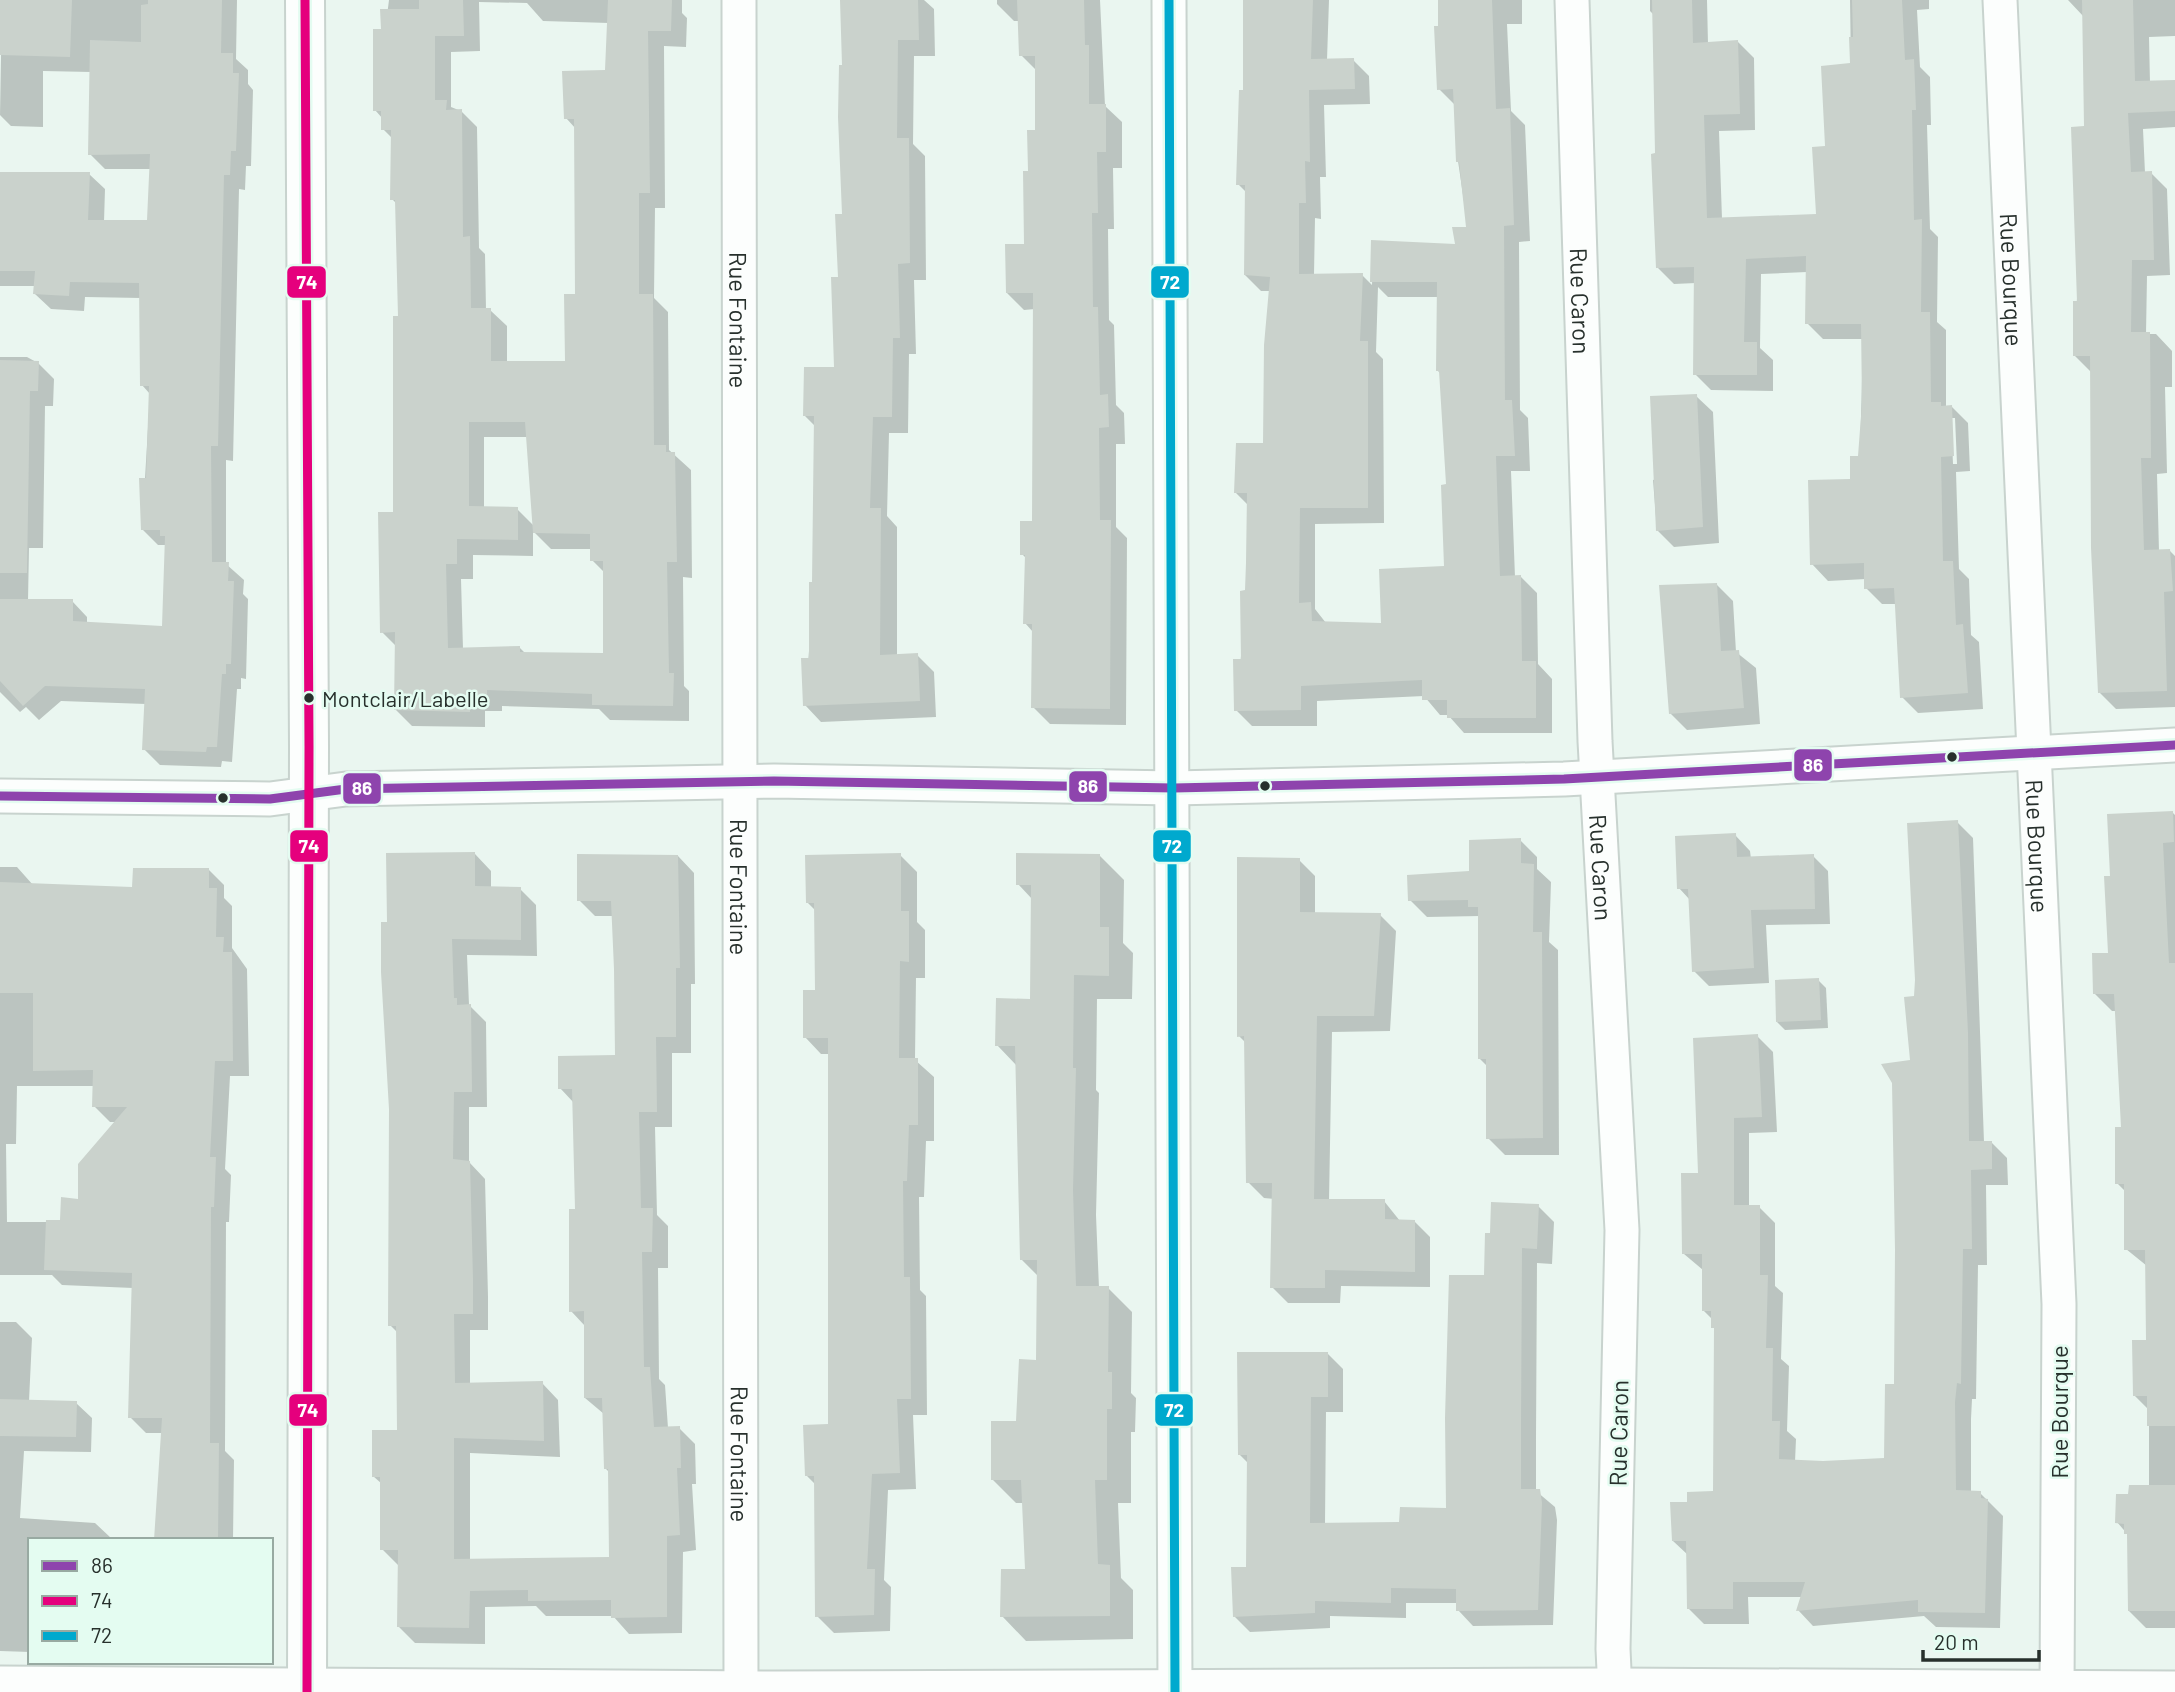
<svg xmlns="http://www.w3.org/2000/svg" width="2175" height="1692" viewBox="0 0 2175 1692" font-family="Barlow,sans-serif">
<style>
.shadow{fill:#0003;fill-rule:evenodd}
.building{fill:#cad2cc;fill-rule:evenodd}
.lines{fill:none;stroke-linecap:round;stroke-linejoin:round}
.street-casing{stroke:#c8d3ce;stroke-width:37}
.secondary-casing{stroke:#c8d3ce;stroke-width:42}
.street{stroke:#fcfefd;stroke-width:33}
.secondary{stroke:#fcfefd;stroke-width:38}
.bus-1-casing{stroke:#e4fcf1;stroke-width:14}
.bus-2-casing{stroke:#e4fcf1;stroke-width:14}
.bus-3-casing{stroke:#e4fcf1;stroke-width:14}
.bus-1{stroke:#8e44ad;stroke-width:9}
.bus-2{stroke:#e5007d;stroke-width:9}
.bus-3{stroke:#00a9ce;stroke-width:9}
.bus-dot{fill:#27302c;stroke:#e4fcf1;stroke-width:2.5}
.labels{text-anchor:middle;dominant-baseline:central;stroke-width:5;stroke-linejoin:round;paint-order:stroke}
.bus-label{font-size:22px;fill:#27302c;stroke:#e4fcf1;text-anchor:start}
.street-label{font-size:24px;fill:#27302c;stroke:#e4fcf1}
.line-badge{stroke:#e4fcf1;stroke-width:2.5}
.badge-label{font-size:19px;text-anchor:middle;font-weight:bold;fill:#fff}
</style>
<rect width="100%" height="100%" fill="#eaf6f0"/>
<g class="shadow">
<path d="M2 0H237L236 59 248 70V84L253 90 251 166H246L245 190 239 189 233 461 226 460V564L244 580 243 594 248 599 246 679 241 678V689H237L232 762 222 761 221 767 160 765 144 749 146 704 61 701 39 720 26 707 20 712 0 692V357H27L38 363 54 379 53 406H45L43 548H29L28 601H72L87 617V624L163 628 166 545H158L142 529 150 394 142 385 141 298 85 297 84 311 51 309 35 294 36 286H0V174H89L105 189 104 222H149L151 169H105L90 154 91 72 43 71V127L11 126 0 115Z"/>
<path d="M389 0H682V13L687 18 686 47 664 46 665 208H655L654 298 668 312 669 450 691 470 692 578 683 577 684 686 689 691V721L610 720 599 709 502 706V711H485V727L412 726 396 710 397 647 382 632 395 514 399 318 397 204 392 199 393 139 383 129V119L375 110ZM479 2 527 3 543 21 609 23 607 72 566 118 576 129V296L566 363H507V326L490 310H486L485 254 479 248 477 127 461 111 451 107V52L480 51ZM484 437H528L534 526 517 509H484ZM533 531 551 549H592V560L605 573V655L526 654 519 647 463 649 461 579H473V555L533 556Z"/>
<path d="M842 0H924L934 9 935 56H914L913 144 925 156 926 280H914L916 354H909L908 433H889L887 516 897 527V656L917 655 934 672 936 717 821 722 805 705 814 583 815 426 805 416 836 369 844 215Z"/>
<path d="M997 0H1100L1105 106 1122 122V168H1113L1114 229H1108L1109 320 1114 325 1116 405 1124 413 1125 444H1116V527L1127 538 1126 725 1050 724 1033 707V632L1025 623 1027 559 1022 554 1033 522 1035 309 1024 310 1007 293 1026 246 1030 173 1037 132V71L1021 55 1020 21H1014L997 4Z"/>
<path d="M1245 0H1329L1327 60H1353L1369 76 1370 104 1324 105 1326 177H1320L1321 219 1315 218 1314 275H1362L1372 285 1373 242 1457 246 1468 229 1458 161 1456 106 1439 89 1440 0H1522V24H1507L1511 111 1525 125 1530 241 1519 242 1520 410 1528 418 1530 471H1511L1515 577H1521L1537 593 1538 664 1552 679V733H1464L1448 715H1440L1424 696 1317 701V726H1252L1236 710 1247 591 1248 505 1236 493 1265 445 1270 291H1261L1245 275 1246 192 1238 184 1245 92ZM1378 287 1388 297H1438L1437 370 1441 374 1447 486 1446 568 1383 625 1326 623 1315 609V524L1384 523 1383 359 1376 352Z"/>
<path d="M1650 0H1707L1708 44 1738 42 1754 58 1755 130 1719 131 1722 219 1817 215 1827 147 1851 64 1850 0H1929V9L1917 10 1920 67 1930 77 1931 125H1927L1930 229 1938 237 1937 322 1946 330V408L1952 407 1968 423 1970 471 1956 472 1959 569 1969 579 1971 635 1979 642 1983 709 1918 713 1902 697 1897 604H1882L1866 588V579L1828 581 1812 564 1860 458 1863 339H1823L1807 323V272L1761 274 1760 348 1773 360V391L1711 390 1695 374 1696 283 1674 284 1658 268 1654 15 1650 11ZM1951 418H1955L1957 464H1953Z"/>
<path d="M2068 0H2175V36L2149 37 2150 83 2175 82V127L2143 129 2145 173H2151L2167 189 2170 275 2147 276 2146 334H2156L2172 351V387H2165L2167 473 2157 474 2159 551H2170L2175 556V707L2116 709 2100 693 2091 372 2074 355 2086 128 2084 17Z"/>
<path d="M1696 396 1713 412 1719 543 1674 547 1657 530 1653 480 1657 479Z"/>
<path d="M1716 584 1733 601 1736 652 1756 668 1760 724 1687 730 1670 713Z"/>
<path d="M2172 812 2175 815V1628H2146L2129 1611V1536L2117 1522 2129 1496 2149 1487V1410L2134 1395 2148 1341 2147 1266 2126 1249V1192L2117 1183 2123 1129 2117 1011H2112L2095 994 2110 954 2112 878Z"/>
<path d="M1957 822 1973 838 1984 1142H1991L2007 1158 2008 1185H1986L1987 1265H1978L1976 1399H1972L1971 1419V1492L1980 1493 2003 1516 2000 1628 1936 1627 1924 1616 1813 1626 1798 1610 1802 1597H1748L1749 1624H1704L1688 1608V1555L1673 1541 1689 1504 1714 1493 1716 1331 1713 1320 1703 1310V1270L1684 1254 1700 1175 1757 1036 1773 1052 1777 1132 1749 1133V1207H1759L1775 1223V1286L1783 1293 1781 1359 1789 1366 1787 1431 1796 1439 1795 1462 1886 1460 1896 1386 1915 998Z"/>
<path d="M1735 835 1750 851 1751 859 1813 856 1828 871 1830 924 1766 925 1769 983 1709 986 1694 971 1690 900 1679 888Z"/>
<path d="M1520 840 1537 857V869L1551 882 1549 942 1558 950 1559 1155H1505L1488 1138V1067L1480 1059V916L1427 917 1410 900 1471 873Z"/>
<path d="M475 854 491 871V888L520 889 536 905 537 956 467 955 469 1005 486 1022 487 1107H469V1162L485 1179 488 1296V1330H470V1385L542 1383 558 1400 560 1457 470 1453V1560L611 1559 610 1473 606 1469 604 1414 585 1398V1326L571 1311 576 1210 574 1103 560 1088 617 1057 614 916H595L579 900 678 856 694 873 695 984H691V1053H672V1127H655L657 1215 668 1226V1268H658L659 1379 665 1385 668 1428H679L695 1444 696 1484H692L696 1550 683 1552 682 1633 629 1634 613 1616H546L536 1606 485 1607V1644L415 1643 399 1627 398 1565 382 1549V1484L373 1476 399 1432 398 1333 390 1325 389 924Z"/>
<path d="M900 855 917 872V922L925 930V978H916L915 1060 934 1077V1141H926L924 1197H919L920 1290 926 1296 927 1415H913L916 1489 888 1490 884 1580 891 1587 890 1631 834 1633 817 1616 816 1485 807 1476 830 1426V1054H821L805 1037 816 992V911L807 902Z"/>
<path d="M1100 856 1124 880 1123 943 1133 953 1132 999H1097L1096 1090 1099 1093 1096 1215 1099 1288H1108L1132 1312 1131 1393 1136 1398 1135 1432H1131V1503H1118L1121 1578 1133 1590V1639L1026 1641 1002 1616 1027 1571 1024 1503H1016L992 1479 1018 1422 1038 1361 1039 1277 1022 1260 1017 1066 997 1045 1032 1001 1033 900 1018 884Z"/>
<path d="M1299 860 1315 876V914L1380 915 1396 931 1390 1031 1332 1032 1329 1201H1384L1400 1221H1414L1430 1237V1287L1341 1286 1340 1303H1288L1272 1287 1274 1199 1264 1198 1248 1182 1246 1043 1239 1036Z"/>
<path d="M0 867H17L33 885 134 889 208 869 224 885V898L232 906V948L247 969 249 1076H230L225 1169 231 1175 229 1222H226L225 1451 234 1460 233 1540H155L162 1433H146L130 1417 133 1288 62 1285 52 1275H0ZM17 1086H95L94 1106 110 1122H117L79 1200 62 1222H7L6 1144H16Z"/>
<path d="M1818 980 1826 988 1828 1028 1785 1030 1777 1022Z"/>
<path d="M1538 1206 1554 1222 1552 1264 1537 1263 1536 1440V1491L1555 1507 1557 1520 1553 1625 1473 1626 1458 1610V1603H1406V1618L1330 1616V1628L1250 1632 1234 1616 1248 1568V1463L1239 1454 1327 1353 1343 1369V1412H1326L1325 1524H1401L1448 1510 1491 1235Z"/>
<path d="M0 1322H16L32 1338 29 1401 76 1403 92 1418 91 1452 24 1451 20 1518 95 1523 111 1538 30 1540V1652L0 1651Z"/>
</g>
<g class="building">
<path d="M0 0H72L70 57 0 55Z"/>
<path d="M148 0H222L221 53H233V73H239L236 151H231L230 175H224L218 446H211L212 562H229L228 581H234L231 664H226V674H222L217 747H207L206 752 142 750 145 689 45 686 23 706 0 681V599H73V621L162 626 165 536H160V530H141L139 478H146L149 386H140L139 283 70 282 69 296 33 294 35 271H0V172H90L88 220H147L150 154 88 155 90 40 141 42V5L148 4Z"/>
<path d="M419 0H463L464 36H435V100H447L446 110 462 109 463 237 470 236 471 308H491V361H565L564 294H575L574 119H564L562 71 605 70 608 0H672L671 31H648L650 193H639V294H653L654 445H666V452H675L677 562H667L669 673H674L673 706 592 705V694L487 690V696H470V712L394 710 395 632 380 633 378 512H393V316H398L395 200H390L391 130H381V111H373V29H381L380 9H419ZM469 422H525L533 533 590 534V561H603V653L520 652V646L448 648 446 564H457V539L518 540V507L469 506Z"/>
<path d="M840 0H918L919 40H898L897 138H909L910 263 898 264 900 338H893L892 417H873L870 508H881L880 655 918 653 920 701 803 706 801 658H809V582H812L814 416H803L804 367H834L831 277H838L835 214H842L838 117 839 65H842Z"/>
<path d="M1017 0H1084L1085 45H1089V104H1106V152H1097L1098 213H1092L1093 307H1098L1100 395 1108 394 1109 427 1099 428 1100 520H1111L1110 709 1031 708 1032 624H1023L1025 555H1020V521H1032L1033 293H1006L1005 244H1024L1023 171H1028L1027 130H1035V56H1019Z"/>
<path d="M1243 0H1313L1311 59 1354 58 1355 89 1309 90 1310 162 1305 161 1306 203H1299V274L1363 273 1360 341H1368V508H1300L1299 603 1311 602 1312 621 1381 623 1379 569 1444 566 1441 485 1446 484 1439 371H1436L1437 282H1370L1371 240 1455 244 1452 227H1466L1459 162H1456L1453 89 1437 90 1434 26H1438V0H1492L1496 109 1510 108 1514 225 1504 226 1505 400H1512L1515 456H1496L1500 576 1521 575 1522 661H1536V718H1447V700H1422V680L1301 686V710L1234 711 1233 659H1241L1240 591 1245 590 1246 563 1247 493H1234L1236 443H1263L1264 345 1270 277 1244 275 1245 185H1236L1239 90H1243Z"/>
<path d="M1652 0H1692L1693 43 1738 40 1740 114 1704 115 1707 218 1816 214 1812 147 1825 146 1821 66 1850 63 1849 37H1853L1852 0H1902L1905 60 1914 59 1916 110H1912L1914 220 1922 219 1921 312H1930L1931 402H1941V406L1952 405 1954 456 1941 457 1943 561H1953L1956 625 1963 624 1968 693 1900 698 1894 588 1864 589V563L1810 565 1808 480 1850 479V456H1858L1862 403 1861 324H1805L1806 256 1746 259 1744 342H1757V375H1693L1694 267 1656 268 1651 154 1655 153Z"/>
<path d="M2082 0H2133L2135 81 2175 80V111L2128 113 2131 172 2152 171 2154 260H2132L2131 332H2150L2151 458H2141L2144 550 2170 549 2173 591 2164 592 2167 691 2098 693 2091 548 2090 356H2073V301H2077L2071 127 2084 126Z"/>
<path d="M0 360 39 361 38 391H30L27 573H0Z"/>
<path d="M1697 394 1703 527 1656 531 1650 396Z"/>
<path d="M1717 583 1721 651 1739 650 1744 708 1669 714 1659 585Z"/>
<path d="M2173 811 2174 842 2163 843 2169 963H2175V1426H2147V1396H2133L2132 1340H2146L2145 1250H2124V1184H2115V1127H2121L2114 994H2093L2092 953H2108L2104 876H2110L2107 814Z"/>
<path d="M1958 820 1968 1033 1969 1141H1992V1169L1971 1170 1972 1249H1963L1961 1384 1957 1383 1955 1402 1956 1490 1981 1491V1498L1988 1499 1985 1613 1918 1612V1600L1796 1611 1805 1582H1733V1609H1687L1686 1541H1672L1670 1502H1687V1492L1713 1491 1714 1328H1711V1311H1702V1254H1682L1681 1173H1698L1693 1038 1758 1034 1762 1117 1734 1118V1205H1760V1275H1768L1766 1348H1773L1772 1421H1780L1779 1459 1823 1461 1884 1458 1885 1384H1894L1895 1250 1892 1083 1881 1064 1910 1060 1904 997 1914 996 1915 980 1907 823Z"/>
<path d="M1736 833 1737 857 1814 854 1815 909 1751 910 1754 968 1692 972 1688 889H1677L1675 836Z"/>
<path d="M1521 838V863L1534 864 1533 932H1542L1543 1138 1486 1139V1059H1478V907H1468V900L1408 901 1407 875 1469 871V840Z"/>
<path d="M475 852V886L521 887V940L452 939 454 998H457V1005L471 1004 472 1092H454L453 1159 470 1161 473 1279V1314H454L455 1383 543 1381 544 1441 454 1438V1559L609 1557 608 1469H604L602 1398H584V1311L569 1312V1209H575L572 1089H558V1056L615 1055 614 969 611 901H577V854L678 855 680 968H676V1037H656L657 1112H639L641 1208H653L652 1252H642L644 1367H650L654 1427 680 1426 681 1468H677L680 1535 667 1536V1617L611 1618V1600L528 1601V1590L470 1591 469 1628 397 1627 398 1550H380V1477H372V1430H397L396 1326H388L389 1109 381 972V922H387L386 853Z"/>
<path d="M901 853V911H909V962L900 961 899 1058H918V1125H909L907 1181H903L904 1277H910L911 1399H897L900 1473 872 1474 867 1569H875L874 1615 815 1617 814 1476H805L803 1425 828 1424V1038H803V990H815L814 903H806L805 855Z"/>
<path d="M1016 853 1100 854V927H1109V976L1074 975 1073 1068H1076L1073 1190 1076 1286H1109L1108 1372H1112V1409H1107V1480H1095L1098 1564 1110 1565V1616L1000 1617 1001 1569H1025L1021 1480H991V1421H1016L1019 1359 1036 1360 1037 1260H1020L1015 1046H995L996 998 1030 999 1031 885H1016Z"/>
<path d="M1237 857 1300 858V912L1381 913 1374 1016H1317L1314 1199H1385V1219L1415 1220V1272L1325 1270V1288H1270L1272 1183H1246L1244 1036 1237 1037Z"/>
<path d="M133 868H209V888H217L216 937H224L223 952H232L233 1061H215L210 1157H216L214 1207H211L210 1443H219L218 1540H154L162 1418H128L132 1273 44 1270 46 1220H60L61 1197 78 1199V1164L127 1107H92L93 1070 33 1071V993H0V882L132 887Z"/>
<path d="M1819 978 1821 1020 1776 1022 1775 980Z"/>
<path d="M1491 1202 1539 1204 1537 1249 1522 1248 1521 1424V1489H1540L1542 1503 1538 1610 1456 1611V1589L1391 1588V1603L1315 1601V1613L1233 1617 1231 1567H1246L1247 1455H1238L1237 1352H1328V1397H1311L1310 1523 1399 1522 1400 1507 1446 1508 1445 1418 1449 1275H1484L1485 1233H1490Z"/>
<path d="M0 1399 77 1401 76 1437 0 1436Z"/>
<path d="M2129 1485H2175V1611H2128L2127 1534H2124V1524L2115 1523 2116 1494H2128Z"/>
</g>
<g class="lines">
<defs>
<g id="street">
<path id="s1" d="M739 0 741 1692"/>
<path d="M1169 0 1175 1692"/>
<path id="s2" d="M1572 0 1595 741 1622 1230 1613 1649 1615 1692"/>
<path id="s3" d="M2000 0 2059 1304 2057 1692"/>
<path d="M0 796 270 799 346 789 774 781 1174 788 1564 779 2175 745"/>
<path d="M0 1683 775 1688 1615 1685 2175 1688"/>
</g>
<path id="secondary" d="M305 0 309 746 307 1692"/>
</defs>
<use href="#street" class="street-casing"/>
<use href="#secondary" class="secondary-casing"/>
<use href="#street" class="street"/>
<use href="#secondary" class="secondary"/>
<defs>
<path id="bus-1" d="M0 796 270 799 346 789 774 781 1174 788 1564 779 2175 745"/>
<path id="bus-2" d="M305 0 309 746 307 1692"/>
<path id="bus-3" d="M1169 0 1175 1692"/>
</defs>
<use href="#bus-1" class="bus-1-casing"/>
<use href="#bus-2" class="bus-2-casing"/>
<use href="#bus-3" class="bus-3-casing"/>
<use href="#bus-1" class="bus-1"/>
<use href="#bus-2" class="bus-2"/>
<use href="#bus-3" class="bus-3"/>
</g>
<g class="bus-dot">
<circle cx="309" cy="698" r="6"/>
<circle cx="1952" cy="757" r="6"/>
<circle cx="1265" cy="786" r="6"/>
<circle cx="223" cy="798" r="6"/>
</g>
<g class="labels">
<g class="bus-label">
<text x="322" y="698">Montclair/Labelle</text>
</g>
<g class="street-label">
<text stroke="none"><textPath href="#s3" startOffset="280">Rue Bourque</textPath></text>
<text stroke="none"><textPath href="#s2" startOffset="301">Rue Caron</textPath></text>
<text stroke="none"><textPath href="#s1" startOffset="320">Rue Fontaine</textPath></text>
<text stroke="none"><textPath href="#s3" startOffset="847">Rue Bourque</textPath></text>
<text stroke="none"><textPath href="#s2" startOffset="868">Rue Caron</textPath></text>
<text stroke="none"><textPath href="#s1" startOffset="887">Rue Fontaine</textPath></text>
<text transform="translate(2058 1412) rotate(-90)">Rue Bourque</text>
<text transform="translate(1618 1433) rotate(-89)">Rue Caron</text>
<text stroke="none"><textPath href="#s1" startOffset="1454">Rue Fontaine</textPath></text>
</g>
</g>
<g class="line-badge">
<rect x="286" y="265" width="41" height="34" rx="7" fill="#e5007d"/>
<rect x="1150" y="265" width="40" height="34" rx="7" fill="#00a9ce"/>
<rect x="1793" y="748" width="40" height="34" rx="7" fill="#8e44ad"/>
<rect x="1068" y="770" width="40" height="33" rx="7" fill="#8e44ad"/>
<rect x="342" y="772" width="40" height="33" rx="7" fill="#8e44ad"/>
<rect x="289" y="829" width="40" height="34" rx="7" fill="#e5007d"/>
<rect x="1152" y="829" width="40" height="34" rx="7" fill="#00a9ce"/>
<rect x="288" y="1393" width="40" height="34" rx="7" fill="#e5007d"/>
<rect x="1154" y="1393" width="40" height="34" rx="7" fill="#00a9ce"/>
</g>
<g class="badge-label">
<text x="307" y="289">74</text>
<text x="1170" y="289">72</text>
<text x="1813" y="772">86</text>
<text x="1088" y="793">86</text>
<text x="362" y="795">86</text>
<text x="309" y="853">74</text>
<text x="1172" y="853">72</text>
<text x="308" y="1417">74</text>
<text x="1174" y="1417">72</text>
</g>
<rect x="28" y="1538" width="245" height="126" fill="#e4fcf1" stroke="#98aaa2" stroke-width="2"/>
<rect x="42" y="1561" width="35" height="10" fill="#8e44ad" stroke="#98aaa2" stroke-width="2"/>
<text x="91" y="1573" font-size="21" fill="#27302c">86</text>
<rect x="42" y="1596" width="35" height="10" fill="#e5007d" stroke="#98aaa2" stroke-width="2"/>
<text x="91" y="1608" font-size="21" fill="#27302c">74</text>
<rect x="42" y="1631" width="35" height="10" fill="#00a9ce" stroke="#98aaa2" stroke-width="2"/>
<text x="91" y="1643" font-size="21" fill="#27302c">72</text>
<path d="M1923 1650v10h116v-10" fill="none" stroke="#27302c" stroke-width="3.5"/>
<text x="1934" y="1650" font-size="21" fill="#27302c" stroke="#e4fcf1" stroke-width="5" paint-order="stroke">20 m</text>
</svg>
